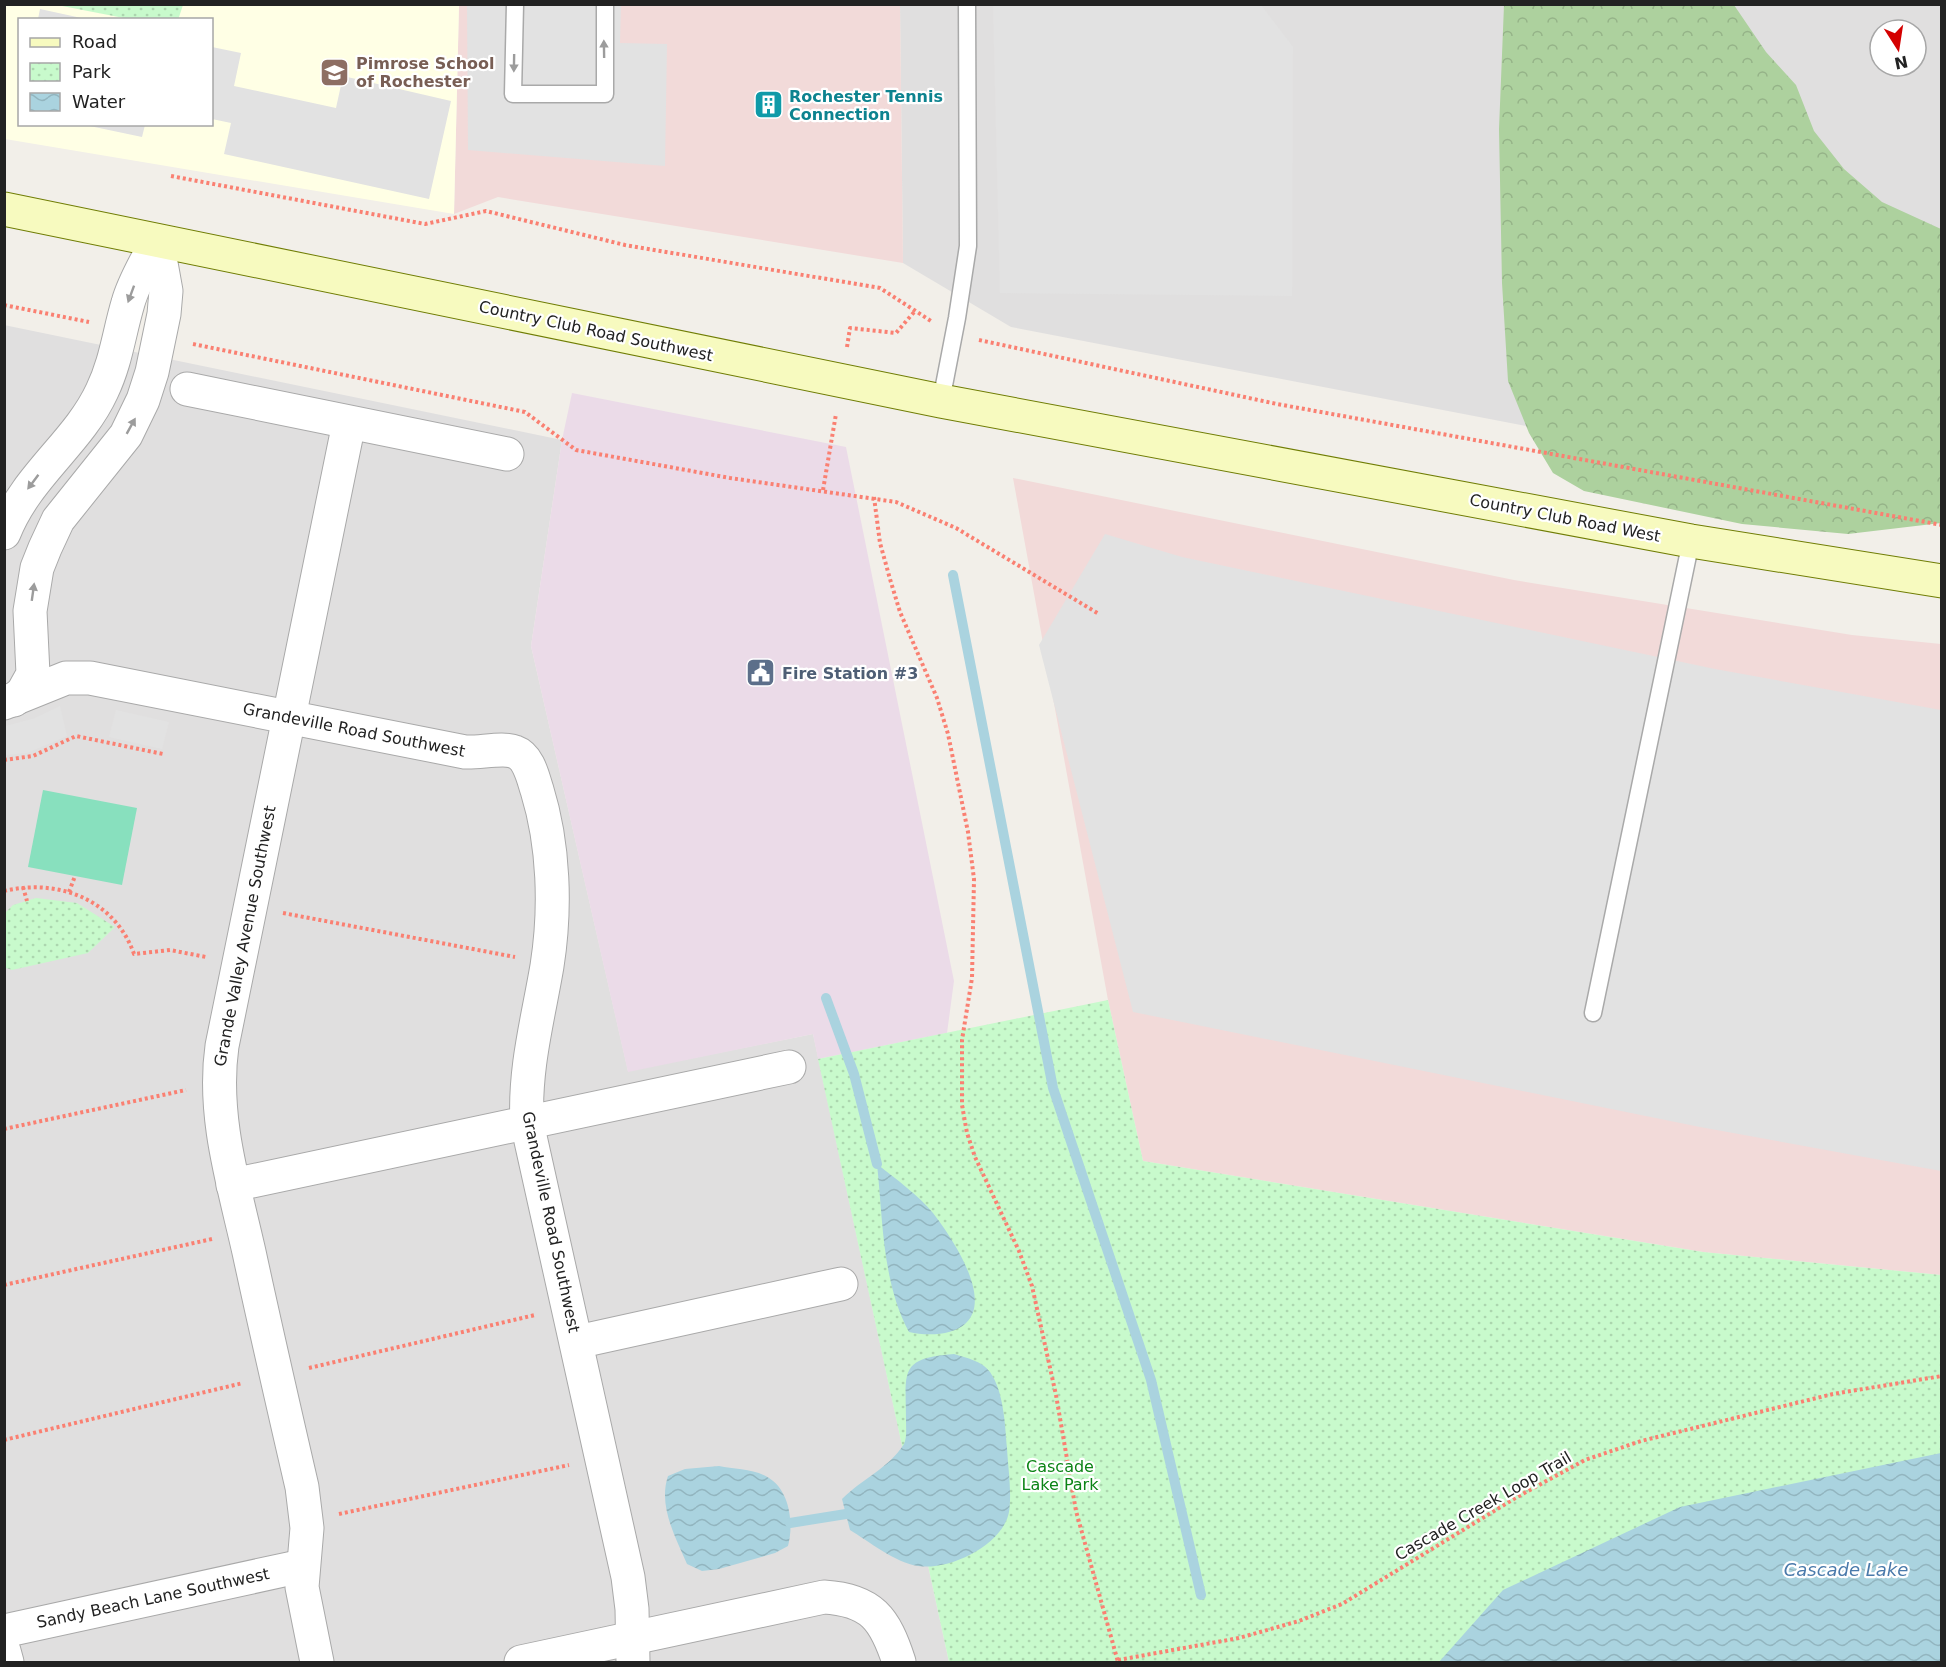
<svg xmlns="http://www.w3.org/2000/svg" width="1946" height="1667" viewBox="0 0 1946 1667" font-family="'DejaVu Sans',sans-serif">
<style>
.residential{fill:#e0dfdf;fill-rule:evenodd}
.commercial{fill:#f2dad9}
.industrial{fill:#ebdbe8}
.education{fill:#ffffe5;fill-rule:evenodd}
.forest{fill:url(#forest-crowns)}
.park{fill:url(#park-dots)}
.pitch{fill:#88e0be}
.parking{fill:#e2e2e2}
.water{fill:url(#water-waves)}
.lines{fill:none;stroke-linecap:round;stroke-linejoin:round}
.stream{stroke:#aad3df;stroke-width:10}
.service-casing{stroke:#a9a9a9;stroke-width:19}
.minor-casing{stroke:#a9a9a9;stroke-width:35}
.secondary-casing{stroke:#707d05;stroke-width:35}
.path{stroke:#fa8072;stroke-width:4;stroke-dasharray:3 3;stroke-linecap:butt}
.service{stroke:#fff;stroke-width:16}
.minor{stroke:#fff;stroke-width:33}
.secondary{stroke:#f7fabf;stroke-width:33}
.oneway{fill:#9c9c9c}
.labels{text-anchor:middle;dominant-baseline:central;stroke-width:4.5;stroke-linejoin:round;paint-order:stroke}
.education-label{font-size:16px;font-weight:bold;fill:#785e54;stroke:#fff;text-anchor:start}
.culture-label{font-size:16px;font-weight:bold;fill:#0d838f;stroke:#fff;text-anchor:start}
.street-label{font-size:16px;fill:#222;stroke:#fff}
.service-label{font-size:16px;font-weight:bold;fill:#4e5e75;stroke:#fff;text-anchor:start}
.park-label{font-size:16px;fill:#0c8416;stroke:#fff}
.water-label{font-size:18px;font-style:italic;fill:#4a7aab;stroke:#fff}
</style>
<defs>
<pattern id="forest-crowns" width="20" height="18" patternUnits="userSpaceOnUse" patternTransform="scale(1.5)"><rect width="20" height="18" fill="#add19e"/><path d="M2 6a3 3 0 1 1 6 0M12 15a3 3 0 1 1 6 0" fill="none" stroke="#95b388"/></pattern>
<pattern id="park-dots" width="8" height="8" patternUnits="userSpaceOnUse" patternTransform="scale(1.5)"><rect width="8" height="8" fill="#c8facc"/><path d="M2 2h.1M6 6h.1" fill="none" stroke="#acd6af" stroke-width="1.8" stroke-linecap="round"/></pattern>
<pattern id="water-waves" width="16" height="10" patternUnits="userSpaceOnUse" patternTransform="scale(1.5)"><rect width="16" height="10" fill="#aad3df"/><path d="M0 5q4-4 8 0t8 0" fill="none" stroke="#92b5bf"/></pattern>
</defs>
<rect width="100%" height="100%" fill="#f2efe9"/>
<g class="residential">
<path d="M900 5H1941V417L1713 462 1011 327 903 263ZM1880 30H1916V66H1880Z"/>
<path d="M4 325 562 440 531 646 628 1071 813 1034 949 1662H5Z"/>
</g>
<g class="commercial">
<path d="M459 5H900L903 263 498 197 454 214Z"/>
<path d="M1013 478 1514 580 1852 635 1941 644V1275L1703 1252 1143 1161 1108 1000Z"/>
</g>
<path class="industrial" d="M572 393 846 447 954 981 947 1033 818 1059 813 1034 628 1072 531 646 562 440Z"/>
<path class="education" d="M4 5H459L454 214 5 139ZM20 20H212V124H20Z"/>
<path class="forest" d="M1504 5H1734L1766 52 1796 85 1814 131 1844 169 1882 202 1941 229V523L1848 534 1742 524 1584 491 1553 473 1529 433 1508 381 1502 283 1499 129Z"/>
<g class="park">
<path d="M57 5V4L183 5 178 20 129 19Z"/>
<path d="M36 898 77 903 115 927 88 953 12 970 6 968 5 913 13 905Z"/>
<path d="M1108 1000 1143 1161 1703 1252 1941 1275V1662H949L818 1059Z"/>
</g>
<path class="pitch" d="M43 790 137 808 122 885 28 867Z"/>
<g class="parking">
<path d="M467 5H621L620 43 667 44 665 166 468 150Z"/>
<path d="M993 5H1261L1293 47 1292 296 1000 293Z"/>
<path d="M40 9 86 19H38Z"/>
<path d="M212 47 241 53 234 86 336 108 343 76 451 101 429 199 224 154 231 123 212 119Z"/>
<path d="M85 125H145L142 137Z"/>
<path d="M1105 534 1182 557 1715 669 1941 710V1171L1700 1127 1133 1012 1039 645Z"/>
<path d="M60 706 67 736 27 753 5 755V726L35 718Z"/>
<path d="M116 710 169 722 162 749 109 737Z"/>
</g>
<g class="water">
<path d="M877 1164C896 1179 918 1195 933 1213 951 1236 993 1298 966 1323 953 1336 926 1336 909 1332 882 1282 883 1220 877 1164Z"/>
<path d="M954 1354C967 1358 982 1361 990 1372 1004 1392 1005 1425 1007 1448 1008 1468 1012 1492 1009 1512 1003 1545 949 1571 918 1566 896 1563 868 1541 850 1530L842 1499C863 1478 888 1469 904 1444 907 1438 906 1429 906 1421 906 1372 898 1358 954 1354Z"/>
<path d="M1941 1453V1662H1439L1503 1590 1680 1507Z"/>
<path d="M719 1466C734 1469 756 1469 769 1478 790 1491 794 1524 788 1546L775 1553 719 1569 702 1571 687 1564C675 1536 658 1506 668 1476L685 1469Z"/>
</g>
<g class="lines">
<g class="stream">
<path d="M953 575 1053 1088 1151 1380 1201 1595"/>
<path d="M826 998 854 1074 877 1164"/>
<path d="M790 1523 846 1514"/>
</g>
<defs>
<g id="service">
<path d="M515 4 513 94H605V4"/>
<path d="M941 401 957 318 968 246 967 4"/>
<path d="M1593 1013 1691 541"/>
</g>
<g id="minor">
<path d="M187 389 507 454"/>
<path d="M4 533C27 475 78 443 102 391 116 362 119 333 128 303 134 281 147 261 157 241"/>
<path d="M14 700 23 692 33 674 30 611 37 568 45 548 58 520 126 435 143 400 152 372 164 314 166 291 157 241"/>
<path d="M4 703 66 678H90L465 752C479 753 504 747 515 752 529 757 533 778 537 790 554 845 556 909 547 966 538 1019 524 1069 527 1123L628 1577 632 1609 633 1662"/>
<path d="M233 1185 789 1067"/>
<path d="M577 1342 841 1284"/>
<path d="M4 1631 302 1566"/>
<path d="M4 1651 7 1662"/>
<path d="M317 1662 302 1587 307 1528 302 1487C284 1409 266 1331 249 1252 234 1185 212 1116 222 1046L349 423"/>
<path d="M521 1662 824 1597C872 1600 885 1619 899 1662"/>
</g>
<path id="secondary" d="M4 209 941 401 1691 541 1942 581"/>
</defs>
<use href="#service" class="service-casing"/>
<use href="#minor" class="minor-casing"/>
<use href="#secondary" class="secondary-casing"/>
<g class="path">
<path d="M171 176 425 224 486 211 625 245 880 288 931 321"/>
<path d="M4 305 89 322"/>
<path d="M979 340 1277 404 1942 525"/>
<path d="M193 344 525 412 576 450 730 478 896 502 956 528 1099 614"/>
<path d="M847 347 850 328 896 333 915 311"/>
<path d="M823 490 836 414"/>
<path d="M874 497 880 543 890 579 900 612 937 698 948 734 968 832 974 879 972 978 962 1040V1105L967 1133 975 1157 1019 1251 1032 1286 1056 1395 1076 1511 1118 1662"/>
<path d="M4 760 33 756 76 736 163 754"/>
<path d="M23 887 27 901"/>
<path d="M4 891C59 878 115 900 134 954L170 950 206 957"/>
<path d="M69 892 75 876"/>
<path d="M283 913 515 957"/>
<path d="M4 1129 186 1090"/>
<path d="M4 1285 212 1239"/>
<path d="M309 1368 535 1315"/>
<path d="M4 1440 243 1383"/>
<path d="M339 1514 569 1465"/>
<path d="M1118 1660 1239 1638 1299 1621 1342 1604 1517 1497 1585 1460 1641 1441 1833 1394 1942 1376"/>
</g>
<use href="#service" class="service"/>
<use href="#minor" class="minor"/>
<use href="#secondary" class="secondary"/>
</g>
<defs><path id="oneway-solid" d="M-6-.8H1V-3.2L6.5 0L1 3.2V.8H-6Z" transform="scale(1.5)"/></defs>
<g class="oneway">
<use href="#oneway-solid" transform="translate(604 49) rotate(-91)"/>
<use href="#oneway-solid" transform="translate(514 63) rotate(91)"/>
<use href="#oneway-solid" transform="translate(131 294) rotate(110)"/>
<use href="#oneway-solid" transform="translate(131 426) rotate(-61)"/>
<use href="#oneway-solid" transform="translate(33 482) rotate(127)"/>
<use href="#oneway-solid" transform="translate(33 592) rotate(-82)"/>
</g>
<defs>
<symbol id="school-square" viewBox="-11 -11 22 22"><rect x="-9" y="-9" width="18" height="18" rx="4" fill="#8d6e63" stroke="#fff"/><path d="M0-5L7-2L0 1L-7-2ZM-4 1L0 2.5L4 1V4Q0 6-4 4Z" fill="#fff"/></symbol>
<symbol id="building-square" viewBox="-11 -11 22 22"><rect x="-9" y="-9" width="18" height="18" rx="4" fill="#0f9aa8" stroke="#fff"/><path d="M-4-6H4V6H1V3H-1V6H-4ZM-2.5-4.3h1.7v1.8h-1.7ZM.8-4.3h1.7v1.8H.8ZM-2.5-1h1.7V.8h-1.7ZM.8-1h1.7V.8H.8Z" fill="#fff"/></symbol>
<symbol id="civic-square" viewBox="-11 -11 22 22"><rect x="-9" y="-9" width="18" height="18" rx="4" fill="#5c6f8a" stroke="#fff"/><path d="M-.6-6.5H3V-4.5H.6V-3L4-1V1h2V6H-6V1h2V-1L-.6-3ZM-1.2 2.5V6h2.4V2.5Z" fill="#fff"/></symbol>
</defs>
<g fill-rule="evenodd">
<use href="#school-square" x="318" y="56" width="33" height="33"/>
<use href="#building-square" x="752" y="88" width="33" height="33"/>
<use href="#civic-square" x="744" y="656" width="33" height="33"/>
</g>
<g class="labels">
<g class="education-label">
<text x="356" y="63">Pimrose School<tspan x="356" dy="18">of Rochester</tspan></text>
</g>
<g class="culture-label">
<text x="789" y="96">Rochester Tennis<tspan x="789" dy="18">Connection</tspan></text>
</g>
<g class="street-label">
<text transform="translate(596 331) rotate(12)">Country Club Road Southwest</text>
<text transform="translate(1565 518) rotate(11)">Country Club Road West</text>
<text transform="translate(354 730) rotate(11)">Grandeville Road Southwest</text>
<text transform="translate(245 936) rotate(-79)">Grande Valley Avenue Southwest</text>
<text transform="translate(551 1222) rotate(78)">Grandeville Road Southwest</text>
<text transform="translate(1483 1506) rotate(-30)">Cascade Creek Loop Trail</text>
<text transform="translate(153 1598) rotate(-12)">Sandy Beach Lane Southwest</text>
</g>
<g class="service-label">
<text x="782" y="673">Fire Station #3</text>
</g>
<g class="park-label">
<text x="1060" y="1466">Cascade<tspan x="1060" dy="18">Lake Park</tspan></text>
</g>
<g class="water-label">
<text x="1846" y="1569">Cascade Lake</text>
</g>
</g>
<rect width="1946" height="1667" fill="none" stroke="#222222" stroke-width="12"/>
<rect x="18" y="18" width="195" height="108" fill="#ffffff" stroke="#a7a7a7" stroke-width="1.5"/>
<rect x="30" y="38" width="30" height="9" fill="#f7fabf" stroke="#a7a7a7" stroke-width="1.5"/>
<text x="72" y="48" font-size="18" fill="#222222">Road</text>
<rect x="30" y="63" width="30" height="18" fill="url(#park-dots)" stroke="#a7a7a7" stroke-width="1.5"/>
<text x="72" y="78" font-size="18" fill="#222222">Park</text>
<rect x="30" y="93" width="30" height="18" fill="url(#water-waves)" stroke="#a7a7a7" stroke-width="1.5"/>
<text x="72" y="108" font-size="18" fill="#222222">Water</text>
<g transform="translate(1898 48) rotate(168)"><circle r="28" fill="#ffffff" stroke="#a7a7a7" stroke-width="1.5"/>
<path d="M0-4.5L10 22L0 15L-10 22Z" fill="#d40000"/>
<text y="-9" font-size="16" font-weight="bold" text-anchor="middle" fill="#222222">N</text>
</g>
</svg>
